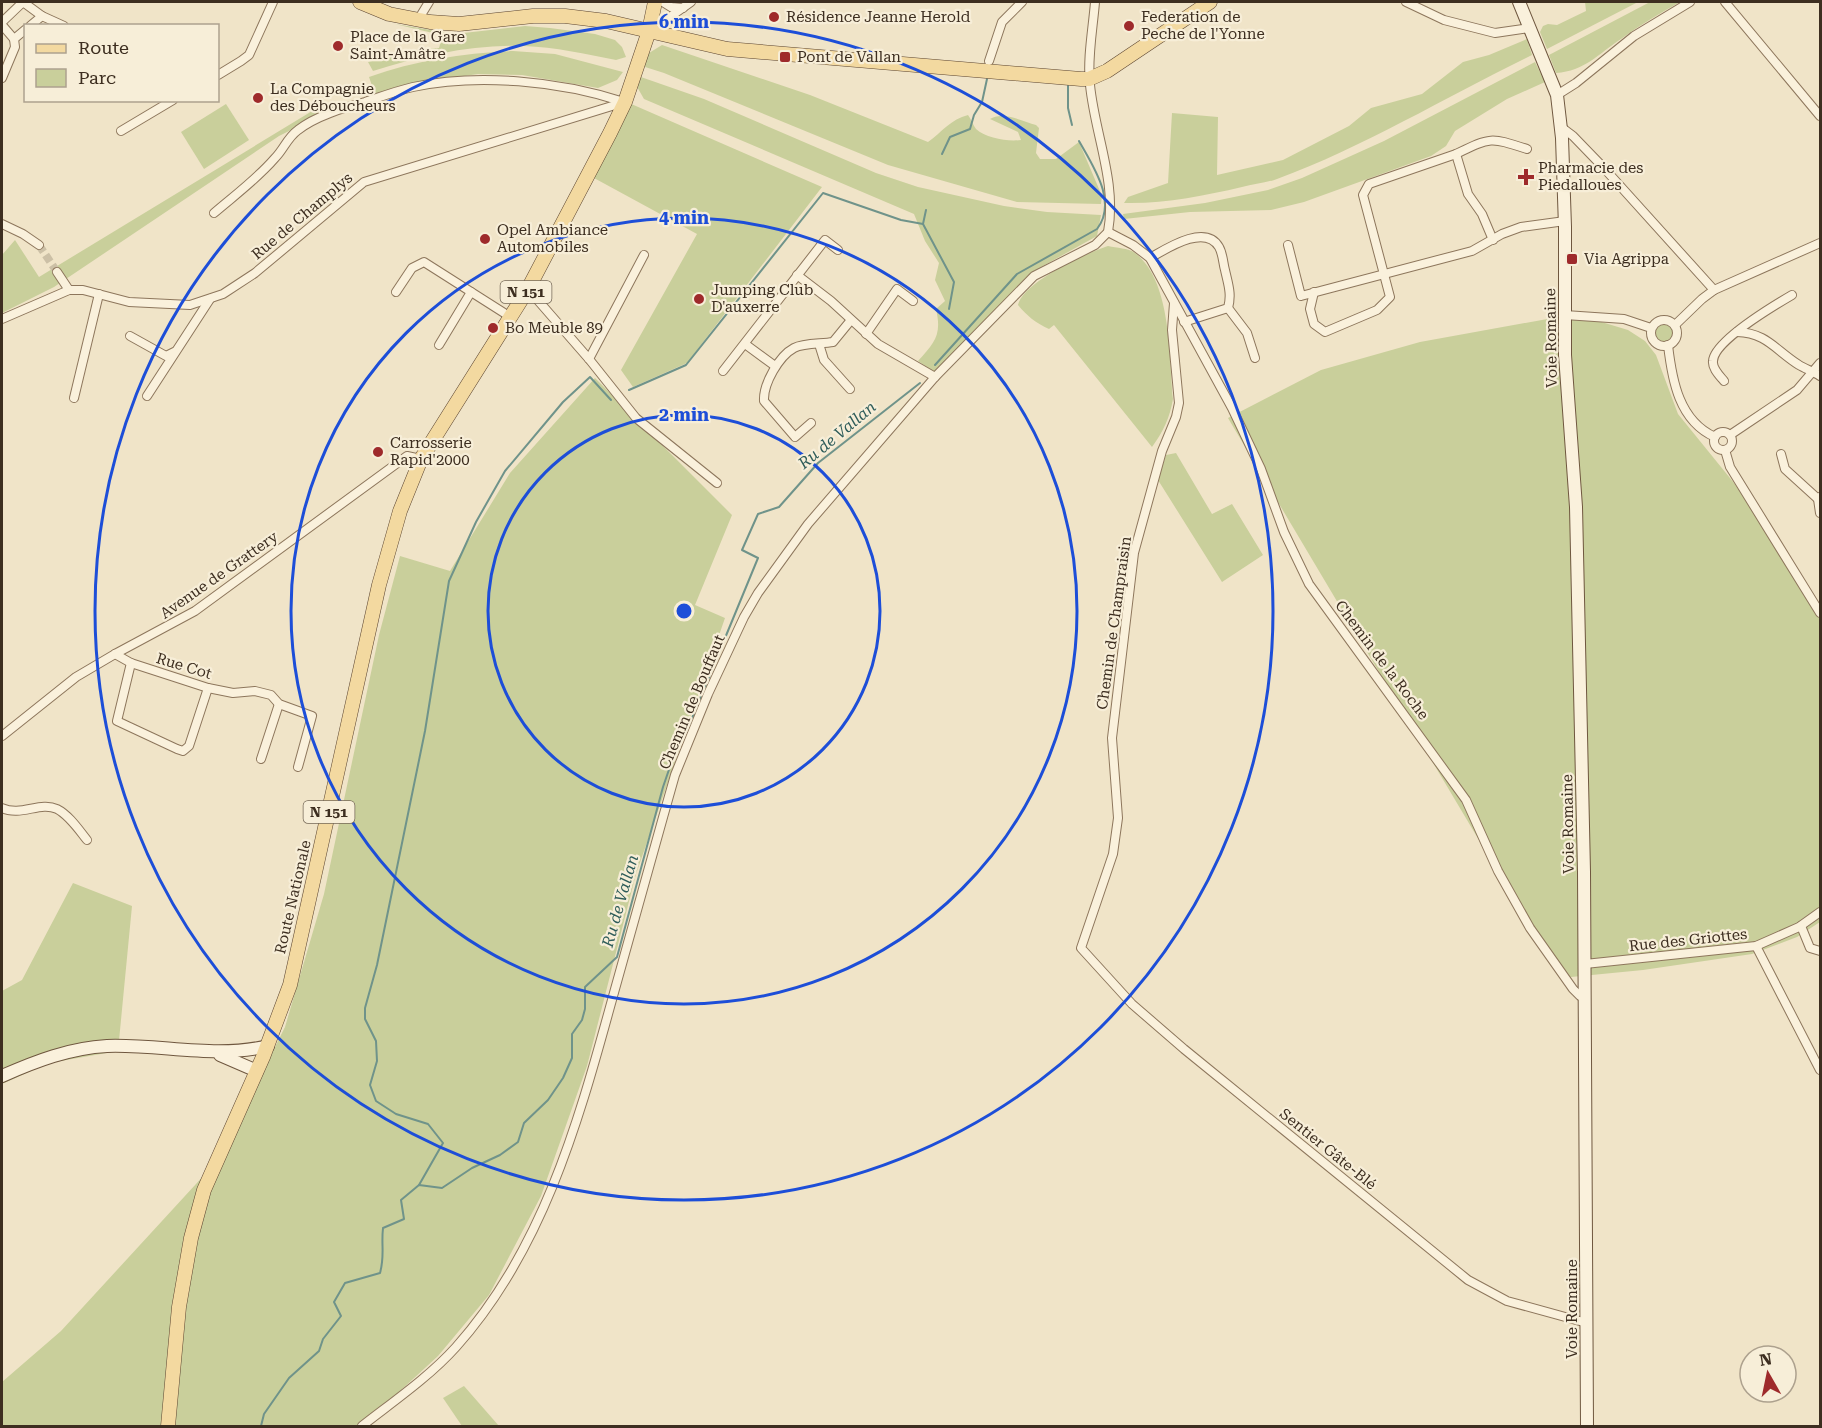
<svg xmlns="http://www.w3.org/2000/svg" width="1822" height="1428" viewBox="0 0 1822 1428" font-family="'Roboto Serif',serif">
<style>
.green{fill:#c9cf9b}
.lines{fill:none;stroke-linecap:round;stroke-linejoin:round}
.stream{stroke:#6f938a;stroke-width:2}
.street-tunnel{stroke:#ccc0a6;stroke-width:8;stroke-dasharray:8 4;stroke-linecap:butt}
.street-casing{stroke:#8d765c;stroke-width:10}
.secondary-casing{stroke:#6f573f;stroke-width:14}
.primary-casing{stroke:#5b4430;stroke-width:15}
.street{stroke:#faf1dc;stroke-width:8}
.secondary{stroke:#faf1dc;stroke-width:12}
.primary{stroke:#f3d9a0;stroke-width:14}
.ring{fill:none;stroke:#1d4ed8;stroke-width:3}
.poi-dot{fill:#9e2a2b;stroke:#f7eed8;stroke-width:2}
.labels{text-anchor:middle;dominant-baseline:central;stroke-width:4.5;stroke-linejoin:round;paint-order:stroke}
.shield{fill:#f7eed8;stroke:#756857;stroke-width:1.5}
.shield-label{font-size:14px;font-weight:bold;fill:#3d2e20}
.poi-label{font-size:15px;fill:#3d2e20;stroke:#f7eed8;text-anchor:start}
.street-label{font-size:15px;fill:#3d2e20;stroke:#f7eed8}
.water-label{font-size:16px;font-style:italic;fill:#2f5d5a;stroke:#f7eed8}
.centre{fill:#1d4ed8;stroke:#f7eed8;stroke-width:3}
.ring-label{font-size:18px;text-anchor:middle;font-weight:bold;fill:#1d4ed8;stroke:#f7eed8;stroke-width:4.5;stroke-linejoin:round;paint-order:stroke}
</style>
<rect width="100%" height="100%" fill="#f0e4c8"/>
<g class="green">
<path d="M1585 2H1638L1547 49 1540 32 1543 26 1548 24 1557 25 1586 11Z"/>
<path d="M1650 2H1680C1660 13 1640 25 1621 39 1598 54 1585 71 1556 73L1549 55Z"/>
<path d="M395 24 455 34 525 26 550 28 595 34 615 40 622 47 626 57 616 60C586 54 555 47 524 46 473 44 421 56 373 71L368 62 418 50 439 48 441 41 437 34Z"/>
<path d="M1527 39 1532 55C1447 96 1366 146 1277 179 1266 183 1253 184 1242 187 1203 196 1164 204 1124 203L1128 197 1168 183 1172 113 1218 117 1217 175 1283 160 1349 126 1371 108 1422 94 1463 62 1489 55Z"/>
<path d="M662 45 810 95 928 142C942 132 951 119 968 115 971 119 973 125 976 129 986 138 1008 142 1021 140L1018 132 990 119C1002 111 1023 121 1036 125L1039 128 1036 153 1040 159H1056L1079 142 1102 196 1101 204 1017 202 888 165 664 73 642 66 649 53Z"/>
<path d="M513 51 555 54 623 72 617 80 598 88 522 75 478 74 409 84 375 94 369 77C416 60 464 53 513 51Z"/>
<path d="M1535 62 1545 82 1507 99 1455 131 1446 146 1431 156 1304 202 1271 210 1190 212 1124 219 1123 214 1205 203 1268 190 1302 178 1384 141Z"/>
<path d="M638 76 704 99 876 173 918 187 1004 206 1047 212 1101 215 1097 236 1032 272 934 372 918 361C935 342 942 335 936 309L945 301 935 280 939 263 925 241 914 214 644 99 636 85Z"/>
<path d="M327 102 335 108 279 136 54 287 2 313V255L15 240 39 277Z"/>
<path d="M629 103 822 187 687 363 633 387 621 370 697 234 594 178Z"/>
<path d="M226 104 249 140 204 169 181 132Z"/>
<path d="M1108 246C1117 248 1128 248 1135 253 1172 281 1169 358 1173 399 1170 417 1163 432 1152 447L1054 325 1049 329C1036 323 1027 316 1018 305 1023 282 1087 253 1108 246Z"/>
<path d="M1575 314 1628 330 1645 341 1656 355 1678 414 1734 483 1820 606V922L1797 937 1752 954 1643 970 1561 978 1228 418 1321 370 1420 342Z"/>
<circle cx="1664" cy="332" r="10"/>
<path d="M595 378 732 515 695 605 725 618 636 874 587 1066 541 1196 489 1295 438 1356 362 1426H2V1382L61 1331 218 1160 285 1027 324 894 379 635 400 556 450 571 510 473Z"/>
<path d="M1176 453 1212 514 1232 504 1263 555 1222 582 1158 480 1166 455Z"/>
<path d="M73 883 132 906 118 1051 49 1063 2 1084V991L22 980Z"/>
<path d="M464 1386 499 1426H462L443 1398Z"/>
</g>
<g class="lines">
<g class="stream">
<path d="M1068 86V108L1072 125"/>
<path d="M942 154 950 137 970 129 974 115 982 102 987 79"/>
<path d="M926 210 923 224 954 282 949 309"/>
<path d="M935 365 1017 274 1097 229C1118 202 1093 166 1079 141"/>
<path d="M629 390 686 365 823 193 901 220 923 224"/>
<path d="M419 1185 443 1143 428 1124 396 1114 376 1101 370 1085 377 1061 376 1041 365 1019V1008L377 965 425 731 449 581 476 522 505 471 563 402 590 377 611 400"/>
<path d="M261 1426 264 1414 289 1378 319 1351 323 1339 341 1316 334 1302 345 1283 380 1273C385 1255 381 1246 383 1228L404 1219 401 1200 419 1185 442 1188 472 1168 500 1155 518 1142 524 1123 548 1100 563 1078 572 1058V1034L582 1020 585 1009V987L617 957 663 787 673 758 690 723 758 558 742 550 758 514 779 507 818 463 920 383"/>
</g>
<path class="street-tunnel" d="M39 245 57 272"/>
<defs>
<g id="street">
<path d="M663 2 671 7 683 8"/>
<path d="M1406 2 1444 20 1495 33 1530 28"/>
<path d="M1725 2 1820 116"/>
<path d="M418 20 429 2"/>
<path d="M2 22 23 2 42 16 64 26"/>
<path d="M2 25 14 39 26 29"/>
<path d="M30 26 42 16"/>
<path d="M650 31 691 2"/>
<path d="M989 61 1002 22 1022 2"/>
<path d="M218 75 241 61 249 55 273 2"/>
<path d="M2 78 15 47 14 39"/>
<path d="M1557 95 1576 83 1634 36 1690 2"/>
<path d="M1561 127 1573 136 1603 167 1714 290"/>
<path d="M121 131 173 100"/>
<path d="M214 213C235 195 257 179 275 158 284 149 287 138 298 130 316 116 343 108 365 102 380 97 396 91 413 87 478 73 560 81 624 102"/>
<path d="M2 224 23 234 39 245"/>
<path d="M1108 232 1133 245 1150 258 1232 408 1261 469 1284 532 1309 584 1466 800 1498 871 1530 928 1573 989 1580 996 1586 997"/>
<path d="M1493 240 1482 214 1468 194 1456 154C1491 137 1490 137 1527 149"/>
<path d="M1288 245 1301 296 1472 251 1502 234 1521 227 1565 221"/>
<path d="M1150 258C1166 249 1205 223 1219 247 1223 254 1223 263 1225 270 1228 284 1232 294 1228 308L1184 322"/>
<path d="M57 272 69 290"/>
<path d="M797 275 831 301 878 344 935 377"/>
<path d="M528 289 589 359 636 418 717 483"/>
<path d="M396 292 412 268 424 262 512 318"/>
<path d="M1314 292 1310 309 1314 324 1325 332 1377 310 1390 297 1363 195 1369 184 1456 154"/>
<path d="M1174 303 1172 330 1179 403 1176 417 1162 451 1134 553 1112 738 1118 818 1113 854 1081 948 1132 1004 1184 1049 1468 1280 1507 1301 1587 1323"/>
<path d="M1228 308 1247 333 1255 358"/>
<path d="M1565 315 1624 319 1651 328"/>
<path d="M2 319 69 290H83L129 302 190 305 223 294 255 273 364 182 625 102"/>
<circle cx="1664" cy="333" r="13"/>
<path d="M1675 325 1702 299 1714 290 1820 243"/>
<path d="M1737 332C1767 333 1775 350 1799 365 1806 369 1814 372 1820 376"/>
<path d="M866 334 897 289 913 301"/>
<path d="M130 336 166 356 174 352"/>
<path d="M745 344 775 366"/>
<path d="M819 344 824 360 850 389"/>
<path d="M439 345 471 292"/>
<path d="M1668 345C1672 380 1679 421 1715 437"/>
<path d="M589 359 644 255"/>
<path d="M723 371 825 240 838 250"/>
<path d="M1724 381C1719 375 1712 368 1713 361 1714 341 1775 305 1792 295"/>
<path d="M147 396 210 299"/>
<path d="M74 398 99 294"/>
<path d="M811 423 795 437 764 401C763 384 779 356 794 348 804 343 821 344 833 342L851 320"/>
<circle cx="1723" cy="441" r="9"/>
<path d="M1730 435 1797 390 1820 363"/>
<path d="M1725 450 1730 467 1820 613"/>
<path d="M1781 454 1785 469 1818 499"/>
<path d="M1820 497 1818 499 1820 513"/>
<path d="M115 654 131 663 208 688 233 693 255 691 271 695 279 704 312 716 298 767"/>
<path d="M131 663 117 721 177 749 183 751 189 746 208 688"/>
<path d="M2 736 76 677 115 654 195 611 407 456 421 459"/>
<path d="M261 759 279 704"/>
<path d="M2 808C21 817 40 801 57 809 69 815 79 830 87 840"/>
<path d="M1801 926 1810 948 1820 951"/>
<path d="M1756 946 1820 1070"/>
<path d="M1585 964 1756 946 1799 927 1820 912"/>
<path d="M362 1426C394 1401 429 1377 456 1347 541 1252 577 1127 610 1007 632 929 653 852 675 775L708 694 744 617 758 593 808 524 935 377 1034 276 1095 245 1108 232C1117 182 1095 135 1090 85 1087 58 1093 28 1095 2"/>
</g>
<g id="secondary">
<path d="M1519 2 1557 95 1562 138 1565 227V355L1576 507 1584 872 1587 1426"/>
<path d="M220 1055 257 1071"/>
<path d="M2 1076C36 1061 70 1048 107 1046 161 1044 215 1059 268 1046"/>
</g>
<g id="primary">
<path d="M360 2 389 14 430 22 459 24 533 16H565L606 21 727 49 1081 79H1089L1107 71 1210 2"/>
<path d="M168 1426 179 1307 191 1238 204 1190 263 1057 290 985 379 585 400 511 421 459 528 289 610 133 625 102 649 31 655 2"/>
</g>
</defs>
<use href="#street" class="street-casing"/>
<use href="#secondary" class="secondary-casing"/>
<use href="#primary" class="primary-casing"/>
<use href="#street" class="street"/>
<use href="#secondary" class="secondary"/>
<use href="#primary" class="primary"/>
</g>
<g class="ring">
<circle cx="684" cy="611" r="196"/>
<circle cx="684" cy="611" r="393"/>
<circle cx="684" cy="611" r="589"/>
</g>
<g class="poi-dot">
<circle cx="774" cy="17" r="6"/>
<circle cx="1129" cy="26" r="6"/>
<circle cx="338" cy="46" r="6"/>
<rect x="779" y="51" width="12" height="12" rx="3"/>
<circle cx="258" cy="98" r="6"/>
<path d="M1523 168h6v6h6v6h-6v6h-6v-6h-6v-6h6z"/>
<circle cx="485" cy="239" r="6"/>
<rect x="1566" y="253" width="12" height="12" rx="3"/>
<circle cx="699" cy="299" r="6"/>
<circle cx="493" cy="328" r="6"/>
<circle cx="378" cy="452" r="6"/>
</g>
<g class="labels">
<g class="shield">
<rect x="500.5" y="281" width="51" height="22" rx="4.5"/>
<rect x="303.5" y="801" width="51" height="22" rx="4.5"/>
</g>
<g class="shield-label">
<text x="526" y="292">N 151</text>
<text x="329" y="812">N 151</text>
</g>
<g class="poi-label">
<text x="786" y="17">Résidence Jeanne Herold</text>
<text x="1141" y="17">Federation de<tspan x="1141" dy="17">Peche de l'Yonne</tspan></text>
<text x="350" y="37">Place de la Gare<tspan x="350" dy="17">Saint-Amâtre</tspan></text>
<text x="797" y="57">Pont de Vallan</text>
<text x="270" y="89">La Compagnie<tspan x="270" dy="17">des Déboucheurs</tspan></text>
<text x="1538" y="168">Pharmacie des<tspan x="1538" dy="17">Piedalloues</tspan></text>
<text x="497" y="230">Opel Ambiance<tspan x="497" dy="17">Automobiles</tspan></text>
<text x="1584" y="259">Via Agrippa</text>
<text x="711" y="290">Jumping Club<tspan x="711" dy="17">D'auxerre</tspan></text>
<text x="505" y="328">Bo Meuble 89</text>
<text x="390" y="443">Carrosserie<tspan x="390" dy="17">Rapid'2000</tspan></text>
</g>
<g class="street-label">
<text transform="translate(302 216) rotate(-40)">Rue de Champlys</text>
<text transform="translate(1551 338) rotate(-91)">Voie Romaine</text>
<text transform="translate(219 575) rotate(-35)">Avenue de Grattery</text>
<text transform="translate(1114 623) rotate(-82)">Chemin de Champraisin</text>
<text transform="translate(1382 660) rotate(53)">Chemin de la Roche</text>
<text transform="translate(184 666) rotate(17)">Rue Cot</text>
<text transform="translate(692 702) rotate(-67)">Chemin de Bouffaut</text>
<text transform="translate(1568 824) rotate(-91)">Voie Romaine</text>
<text transform="translate(293 897) rotate(-77)">Route Nationale</text>
<text transform="translate(1688 940) rotate(-6)">Rue des Griottes</text>
<text transform="translate(1328 1149) rotate(39)">Sentier Gâte-Blé</text>
<text transform="translate(1572 1309) rotate(-90)">Voie Romaine</text>
</g>
<g class="water-label">
<text transform="translate(837 435) rotate(-40)">Ru de Vallan</text>
<text transform="translate(620 901) rotate(-74)">Ru de Vallan</text>
</g>
</g>
<circle cx="684" cy="611" r="9" class="centre"/>
<g class="ring-label">
<text x="684" y="28">6 min</text>
<text x="684" y="224">4 min</text>
<text x="684" y="421">2 min</text>
</g>
<rect width="1822" height="1428" fill="none" stroke="#3d2e20" stroke-width="6"/>
<rect x="24" y="24" width="195" height="78" fill="#f7eed8" stroke="#ada18e" stroke-width="1.5"/>
<rect x="36" y="44" width="30" height="9" fill="#f3d9a0" stroke="#ada18e" stroke-width="1.5"/>
<text x="78" y="54" font-size="18" fill="#3d2e20">Route</text>
<rect x="36" y="69" width="30" height="18" fill="#c9cf9b" stroke="#ada18e" stroke-width="1.5"/>
<text x="78" y="84" font-size="18" fill="#3d2e20">Parc</text>
<g transform="translate(1768 1374) rotate(351)"><circle r="28" fill="#f7eed8" stroke="#ada18e" stroke-width="1.5"/>
<path d="M0-4.5L10 22L0 15L-10 22Z" fill="#9e2a2b"/>
<text y="-9" font-size="16" font-weight="bold" text-anchor="middle" fill="#3d2e20">N</text>
</g>
</svg>
